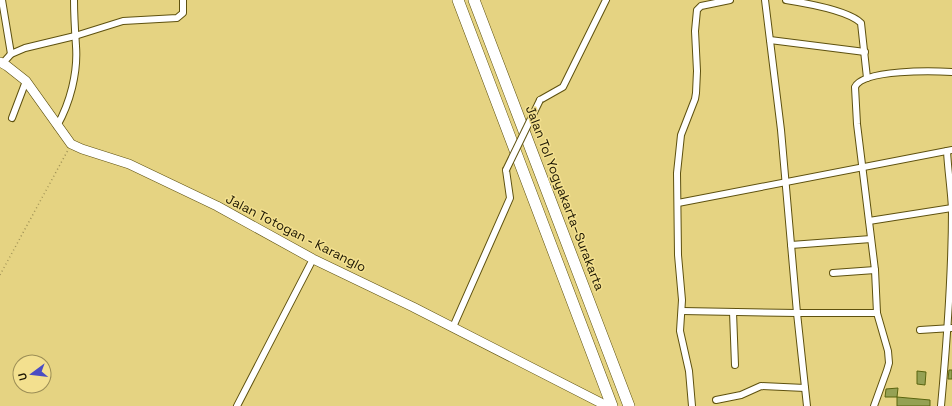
<svg xmlns="http://www.w3.org/2000/svg" width="952" height="406" viewBox="0 0 952 406" font-family="'Space Grotesk',sans-serif">
<style>
.building{fill:#95a154;stroke:#59640f}
.lines{fill:none;stroke-linecap:round;stroke-linejoin:round}
.street-casing{stroke:#5e510f;stroke-width:8}
.secondary-casing{stroke:#5e510f;stroke-width:10}
.highway-casing{stroke:#5e510f;stroke-width:12}
.path{stroke:#a19357;stroke-width:1.5;stroke-dasharray:1 3;stroke-linecap:butt}
.street{stroke:#fff;stroke-width:6}
.secondary{stroke:#fff;stroke-width:9}
.highway{stroke:#fff;stroke-width:11}
.street-bridge-casing{stroke:#5e510f;stroke-width:8;stroke-linecap:butt}
.street-bridge{stroke:#fff;stroke-width:6}
.labels{text-anchor:middle;dominant-baseline:central;stroke-width:3;stroke-linejoin:round;paint-order:stroke}
.street-label{font-size:13px;fill:#1a1400;stroke:#f3e08f}
</style>
<rect width="100%" height="100%" fill="#e5d382"/>
<g class="building">
<path d="M949 370H952V379H948Z"/>
<path d="M917 371 926 372 925 385 917 384Z"/>
<path d="M898 388 897 397H885L886 389Z"/>
<path d="M897 397 930 400V406H897Z"/>
</g>
<g class="lines">
<defs>
<g id="street">
<path d="M2 0 11 54"/>
<path d="M765 0 781 130 797 313 807 406"/>
<path d="M786 0C805 3 848 10 861 23L867 78"/>
<path d="M770 40 865 52"/>
<path d="M3 63 11 54 25 48 75 36 123 21 177 18 183 13V0"/>
<path d="M540 100 563 87 606 0"/>
<path d="M12 118 26 81"/>
<path d="M57 126C70 103 78 73 76 46 75 31 74 15 74 0"/>
<path d="M678 203 952 150"/>
<path d="M869 221 952 208"/>
<path d="M791 245 871 239"/>
<path d="M833 273 875 270"/>
<path d="M682 311 797 313H877"/>
<path d="M733 312 735 365"/>
<path d="M453 327 510 198 506 170"/>
<path d="M920 330 952 328"/>
<path d="M716 400 741 395 761 386 805 388"/>
<path d="M237 406 313 259"/>
<path d="M692 406 689 371 680 331 682 300 678 255 677 173 681 135 695 99 696 93 697 71 695 31 697 10 701 6 730 0"/>
<path d="M874 406 887 370 889 363 888 351 877 313 875 270 857 124 855 87C863 69 934 71 952 72"/>
<path d="M941 406C947 341 952 275 952 209 951 189 948 170 947 151"/>
</g>
<path id="secondary" d="M0 62 7 66 26 81 71 144 82 149 129 164 217 206 313 259 413 307 603 404"/>
<g id="highway">
<path d="M458 0 612 406"/>
<path d="M474 0 629 406"/>
</g>
</defs>
<use href="#street" class="street-casing"/>
<use href="#secondary" class="secondary-casing"/>
<use href="#highway" class="highway-casing"/>
<path class="path" d="M0 275 68 150"/>
<use href="#street" class="street"/>
<use href="#secondary" class="secondary"/>
<use href="#highway" class="highway"/>
<defs>
<path id="street-bridge" d="M506 170 540 100"/>
</defs>
<use href="#street-bridge" class="street-bridge-casing"/>
<use href="#street-bridge" class="street-bridge"/>
</g>
<g class="labels">
<g class="street-label">
<text transform="translate(565 198) rotate(69)">Jalan Tol Yogyakarta–Surakarta</text>
<text transform="translate(296 233) rotate(27)">Jalan Totogan - Karanglo</text>
</g>
</g>
<g transform="translate(32 374) rotate(255)"><circle r="19" fill="#f3e08f" stroke="#9c8e56"/>
<path d="M0-3L7 15L0 10L-7 15Z" fill="#4b4dc3"/>
<text y="-6" font-size="11" font-weight="bold" text-anchor="middle" fill="#1a1400">U</text>
</g>
</svg>
